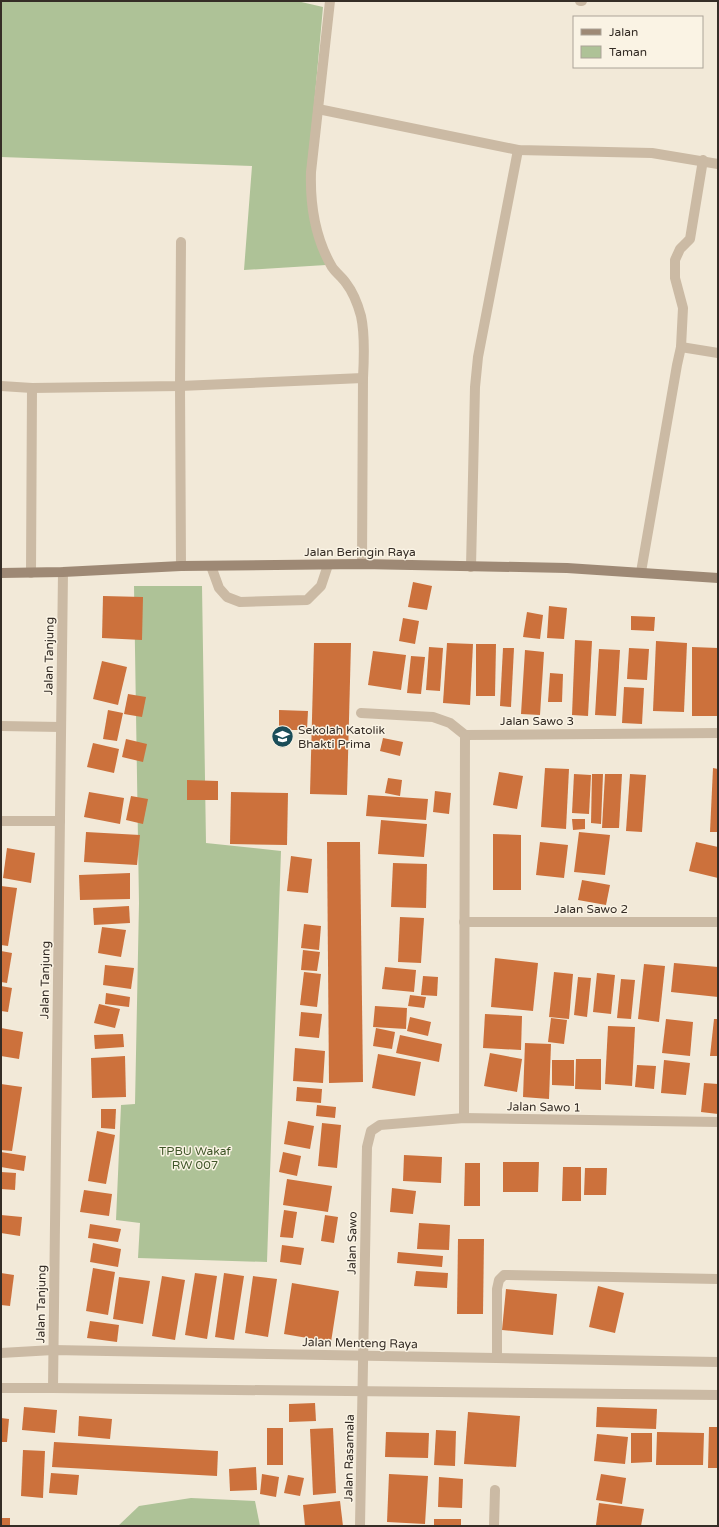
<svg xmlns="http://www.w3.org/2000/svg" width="719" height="1527" viewBox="0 0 719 1527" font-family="'Varela Round',sans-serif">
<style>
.green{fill:#aec297}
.building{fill:#cc713c}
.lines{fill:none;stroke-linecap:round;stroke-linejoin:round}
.lane{stroke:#cbbaa4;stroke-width:10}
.street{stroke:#cbbaa4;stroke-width:10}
.secondary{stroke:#9e8975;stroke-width:10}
.labels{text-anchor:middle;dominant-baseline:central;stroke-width:3;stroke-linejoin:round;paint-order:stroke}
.street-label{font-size:12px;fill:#352d26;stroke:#faf3e4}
.poi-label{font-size:12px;fill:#352d26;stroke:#faf3e4;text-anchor:start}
.park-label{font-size:12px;fill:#3f5528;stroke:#faf3e4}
</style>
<rect width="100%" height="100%" fill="#f2e9d8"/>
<g class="green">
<path d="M1 1H297L323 7 307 183 326 265 244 270 252 166 1 157Z"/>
<path d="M134 586H202L206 843 281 851 267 1262 138 1258 140 1223 116 1220 121 1105 135 1104 139 903Z"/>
<path d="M191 1498 255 1501 260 1526H118L139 1506Z"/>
</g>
<g class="building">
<path d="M413 582 432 586 427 610 408 607Z"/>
<path d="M103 596 143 597 142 640 102 638Z"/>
<path d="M549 606 567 608 564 639 547 638Z"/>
<path d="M527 612 543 615 540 639 523 637Z"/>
<path d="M631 616 655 617 654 631 631 630Z"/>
<path d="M403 618 419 621 415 644 399 641Z"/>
<path d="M575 640 592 641 588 716 572 715Z"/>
<path d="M656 641 687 643 684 712 653 711Z"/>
<path d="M314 643H351L347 795 310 794Z"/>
<path d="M447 643 473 644 470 705 443 703Z"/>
<path d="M476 644H496L495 696H476Z"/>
<path d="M429 647 443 648 440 691 426 690Z"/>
<path d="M692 647 718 648 717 716H692Z"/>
<path d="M503 648H514L511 707 500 706Z"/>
<path d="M629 648 649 649 647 680 627 679Z"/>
<path d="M599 649 620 650 616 716 595 715Z"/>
<path d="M525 650 544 652 540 715 521 714Z"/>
<path d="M373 651 406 655 401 690 368 685Z"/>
<path d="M411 656 425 657 421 694 407 693Z"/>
<path d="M102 661 127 667 118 705 93 699Z"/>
<path d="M550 673 563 674 562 702H548Z"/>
<path d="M624 687 644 688 642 724 622 723Z"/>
<path d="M128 694 146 697 142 717 124 714Z"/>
<path d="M108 710 123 713 117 741 103 739Z"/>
<path d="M279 710 308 711 307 730H279Z"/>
<path d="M383 738 403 742 400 756 380 751Z"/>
<path d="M126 739 147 744 143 762 122 757Z"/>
<path d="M93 743 119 749 114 773 87 767Z"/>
<path d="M545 768 569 769 566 829 541 827Z"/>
<path d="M713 768 718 769V832H710Z"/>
<path d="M499 772 523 776 517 809 493 805Z"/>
<path d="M574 774 591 775 589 814 572 813Z"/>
<path d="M592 774H603L601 824 591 823Z"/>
<path d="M605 774H622L619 828H602Z"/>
<path d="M630 774 646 775 642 832 626 831Z"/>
<path d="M388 778 402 780 400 796 385 793Z"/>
<path d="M187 780 218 781V800H187Z"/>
<path d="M435 791 451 793 449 814 433 812Z"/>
<path d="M89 792 124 798 120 824 84 817Z"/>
<path d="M231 792 288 793 287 845 230 844Z"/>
<path d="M368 795 428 799 426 820 366 816Z"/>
<path d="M131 796 148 799 143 824 126 820Z"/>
<path d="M572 819H585V829L573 830Z"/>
<path d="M381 820 427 824 424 857 378 854Z"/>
<path d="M86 832 140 835 137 865 84 862Z"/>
<path d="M579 832 610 835 605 875 574 872Z"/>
<path d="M493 834 521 835V890H493Z"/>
<path d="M327 842H360L363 1082 329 1083Z"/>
<path d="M540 842 568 845 564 878 536 875Z"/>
<path d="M696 842 718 847V878L689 871Z"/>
<path d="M7 848 35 853 31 883 3 878Z"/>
<path d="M291 856 312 859 308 893 287 891Z"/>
<path d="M393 863 427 864 426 908 391 907Z"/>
<path d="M130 873V899L80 900 79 875Z"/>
<path d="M582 880 610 885 606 905 578 900Z"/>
<path d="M1 886 17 888 8 946 1 945Z"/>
<path d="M129 906 130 923 94 925 93 908Z"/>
<path d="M400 917 424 918 421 963 398 962Z"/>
<path d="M304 924 321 926 319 950 301 948Z"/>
<path d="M102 927 126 930 121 957 98 953Z"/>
<path d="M303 950 320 952 317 971 301 970Z"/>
<path d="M1 951 12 953 7 983 1 982Z"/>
<path d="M495 958 538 963 533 1011 491 1007Z"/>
<path d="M674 963 718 967V997L671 992Z"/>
<path d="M644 964 665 966 659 1022 638 1019Z"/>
<path d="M105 965 134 968 131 989 103 985Z"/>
<path d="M385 967 416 970 414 992 382 989Z"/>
<path d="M304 972 321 974 317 1007 300 1005Z"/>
<path d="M554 972 573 974 569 1019 549 1017Z"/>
<path d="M597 973 615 975 611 1014 593 1012Z"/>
<path d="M423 976 438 977 437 996 421 995Z"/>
<path d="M578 977 591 978 587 1017 574 1015Z"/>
<path d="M621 979 635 980 631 1019 617 1018Z"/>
<path d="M1 986 12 988 8 1012 1 1011Z"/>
<path d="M106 993 130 997 129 1007 105 1004Z"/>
<path d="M410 995 426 997 424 1008 408 1006Z"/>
<path d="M99 1004 120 1009 115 1028 94 1023Z"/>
<path d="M375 1006 407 1008 406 1029 373 1027Z"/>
<path d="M301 1012 322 1014 319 1038 299 1036Z"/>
<path d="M485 1014 522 1016 521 1050 483 1048Z"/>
<path d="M410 1017 431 1022 428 1036 407 1031Z"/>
<path d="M551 1018 567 1020 564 1044 548 1042Z"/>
<path d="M666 1019 693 1022 690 1056 662 1053Z"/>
<path d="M714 1019H718V1056H710Z"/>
<path d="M608 1026 635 1027 632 1086 605 1084Z"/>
<path d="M1 1028 23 1032 19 1059 1 1056Z"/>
<path d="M376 1028 395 1032 392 1049 373 1046Z"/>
<path d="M123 1034 124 1047 95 1049 94 1035Z"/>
<path d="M400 1035 442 1044 439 1062 396 1053Z"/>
<path d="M525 1043 551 1044 549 1099 523 1097Z"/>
<path d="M295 1048 325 1051 323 1083 293 1081Z"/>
<path d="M490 1053 522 1059 517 1092 484 1086Z"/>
<path d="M378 1054 421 1062 415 1096 372 1088Z"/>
<path d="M125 1056 126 1097 92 1098 91 1058Z"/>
<path d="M576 1059H601V1090L575 1089Z"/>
<path d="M552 1060H574V1086L552 1085Z"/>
<path d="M664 1060 690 1063 686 1095 661 1093Z"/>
<path d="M637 1065 656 1066 654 1089 635 1087Z"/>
<path d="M704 1083 718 1084V1114L701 1112Z"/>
<path d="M1 1084 22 1087 12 1151 1 1150Z"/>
<path d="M297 1087 322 1089 321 1103 296 1101Z"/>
<path d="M317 1105 336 1107 335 1118 316 1116Z"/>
<path d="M101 1109H116L115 1129 101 1128Z"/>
<path d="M288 1121 314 1126 310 1149 284 1144Z"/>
<path d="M322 1123 341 1125 337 1168 318 1166Z"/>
<path d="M97 1131 115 1135 106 1184 88 1181Z"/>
<path d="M1 1152 26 1156 24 1171 1 1167Z"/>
<path d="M283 1152 301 1156 297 1176 279 1172Z"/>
<path d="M404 1155 442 1157 441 1183 403 1181Z"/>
<path d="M503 1162H539L538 1192H503Z"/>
<path d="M465 1163H480V1206H464Z"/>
<path d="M563 1167H581V1201H562Z"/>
<path d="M585 1168H607L606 1195H584Z"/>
<path d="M1 1172 16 1173 15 1190 1 1189Z"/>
<path d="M287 1179 332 1186 328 1212 283 1205Z"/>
<path d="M392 1188 416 1191 413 1214 390 1212Z"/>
<path d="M84 1190 112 1194 109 1216 80 1212Z"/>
<path d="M284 1210 297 1212 293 1238 280 1237Z"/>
<path d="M1 1215 22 1217 20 1236 1 1233Z"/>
<path d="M325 1215 338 1217 334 1243 321 1241Z"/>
<path d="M419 1223 450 1225 449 1250 417 1249Z"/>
<path d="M90 1224 121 1229 118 1242 88 1238Z"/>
<path d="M458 1239H484L483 1314H457Z"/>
<path d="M93 1243 121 1249 118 1267 90 1262Z"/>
<path d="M282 1245 304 1248 301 1265 280 1262Z"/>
<path d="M398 1252 443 1256 442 1267 397 1263Z"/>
<path d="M93 1268 115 1272 108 1315 86 1311Z"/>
<path d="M416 1271 448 1273 447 1288 414 1286Z"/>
<path d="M1 1273 14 1275 10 1306 1 1305Z"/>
<path d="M195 1273 217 1276 207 1339 185 1335Z"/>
<path d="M224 1273 244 1276 234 1340 215 1337Z"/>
<path d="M162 1276 185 1280 175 1340 152 1336Z"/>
<path d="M253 1276 277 1279 268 1337 245 1333Z"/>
<path d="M119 1277 150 1281 143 1324 113 1319Z"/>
<path d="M292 1283 339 1291 331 1342 284 1334Z"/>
<path d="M598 1286 624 1293 615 1333 589 1327Z"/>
<path d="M506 1289 557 1294 553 1335 502 1330Z"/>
<path d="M90 1321 119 1325 117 1342 87 1338Z"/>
<path d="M315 1403 316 1421 289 1422V1404Z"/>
<path d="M24 1407 57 1410 55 1433 22 1430Z"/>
<path d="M597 1407 657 1409 656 1429 596 1427Z"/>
<path d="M468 1412 520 1416 516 1467 464 1464Z"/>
<path d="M79 1416 112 1419 110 1439 78 1436Z"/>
<path d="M1 1418 9 1419 7 1442H1Z"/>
<path d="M709 1427H718V1468H708Z"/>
<rect x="267" y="1428" width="16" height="37"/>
<path d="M333 1428 336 1493 313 1495 310 1429Z"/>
<path d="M436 1430 456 1431 455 1466 434 1465Z"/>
<path d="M386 1432 429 1433 428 1458 385 1457Z"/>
<path d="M657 1432 704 1433 703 1465H656Z"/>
<path d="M631 1433H652V1462L631 1463Z"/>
<path d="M597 1434 628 1437 625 1464 594 1461Z"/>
<path d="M54 1442 218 1451 217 1476 52 1467Z"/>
<path d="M23 1450 45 1451 43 1498 21 1496Z"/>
<path d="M256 1467 257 1490 230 1491 229 1469Z"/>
<path d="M51 1473 79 1475 77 1495 49 1493Z"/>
<path d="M262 1474 279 1477 276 1497 260 1494Z"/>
<path d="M389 1474 428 1476 425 1524 387 1522Z"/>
<path d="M601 1474 626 1478 622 1504 596 1500Z"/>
<path d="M288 1475 304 1478 300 1496 284 1493Z"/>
<path d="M439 1477 463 1479 462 1508 438 1507Z"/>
<path d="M340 1501 343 1526H305L303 1505Z"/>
<path d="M599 1503 644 1509 641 1526 596 1525Z"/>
<rect x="1" y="1518" width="9" height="8"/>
<rect x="434" y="1519" width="27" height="7"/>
</g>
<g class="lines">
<path class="lane" d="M211 566 219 588 227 597 240 602 307 600 321 586 328 565"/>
<g class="street">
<path d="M330 1 311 172C310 205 315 238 332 267 336 273 342 277 346 283 353 292 358 305 361 316 365 334 364 360 363 378L362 564"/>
<path d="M580 1H582"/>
<path d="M318 109 518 150 652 153 718 164"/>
<path d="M181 242 180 386 181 566"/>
<path d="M681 347 718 353"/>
<path d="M1 386 32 388 180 386 363 378"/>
<path d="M471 567 475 387 478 357 518 150"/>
<path d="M641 572 677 365 681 347 683 308 675 278V260L680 249 690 239 703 160"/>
<path d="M31 573 32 388"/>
<path d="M361 713 433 717 450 723 465 735 718 733"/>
<path d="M1 726 61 727"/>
<path d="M1 821H60"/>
<path d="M464 922H718"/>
<path d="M464 1118 465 735"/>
<path d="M1 1353 53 1350 718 1362"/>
<path d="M497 1358V1289L499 1280 504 1275 718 1279"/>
<path d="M1 1388H53L718 1395"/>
<path d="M53 1388 63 572"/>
<path d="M360 1526 367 1147 371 1131 380 1125 464 1118 718 1122"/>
<path d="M494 1526 495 1490"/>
</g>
<path class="secondary" d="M1 573 63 572 181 566 362 564 567 568 718 578"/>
</g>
<defs>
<symbol id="school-disc" viewBox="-11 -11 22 22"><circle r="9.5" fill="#1a4d59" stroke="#faf3e4"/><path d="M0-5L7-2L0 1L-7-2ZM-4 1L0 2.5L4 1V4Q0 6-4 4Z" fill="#fff"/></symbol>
</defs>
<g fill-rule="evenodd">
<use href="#school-disc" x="270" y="724" width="25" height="25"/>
</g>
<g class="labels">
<g class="street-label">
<text x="360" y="552">Jalan Beringin Raya</text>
<text transform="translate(49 656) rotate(-89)">Jalan Tanjung</text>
<text x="537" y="721">Jalan Sawo 3</text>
<text x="591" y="909">Jalan Sawo 2</text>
<text transform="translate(45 980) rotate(-89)">Jalan Tanjung</text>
<text transform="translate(544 1107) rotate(1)">Jalan Sawo 1</text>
<text transform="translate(352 1243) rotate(-89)">Jalan Sawo</text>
<text transform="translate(41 1304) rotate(-89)">Jalan Tanjung</text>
<text transform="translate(360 1343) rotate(1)">Jalan Menteng Raya</text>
<text transform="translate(349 1458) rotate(-89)">Jalan Rasamala</text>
</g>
<g class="poi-label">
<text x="298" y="730">Sekolah Katolik<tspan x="298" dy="14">Bhakti Prima</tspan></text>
</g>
<g class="park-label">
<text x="195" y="1151">TPBU Wakaf<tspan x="195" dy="14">RW 007</tspan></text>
</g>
</g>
<rect width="719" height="1527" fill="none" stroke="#352d26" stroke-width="4"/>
<rect x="573" y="16" width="130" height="52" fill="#faf3e4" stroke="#aba498"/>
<rect x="581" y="29" width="20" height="6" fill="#9e8975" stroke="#aba498"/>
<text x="609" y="36" font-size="12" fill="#352d26">Jalan</text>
<rect x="581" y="46" width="20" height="12" fill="#aec297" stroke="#aba498"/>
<text x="609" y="56" font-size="12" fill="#352d26">Taman</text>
</svg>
